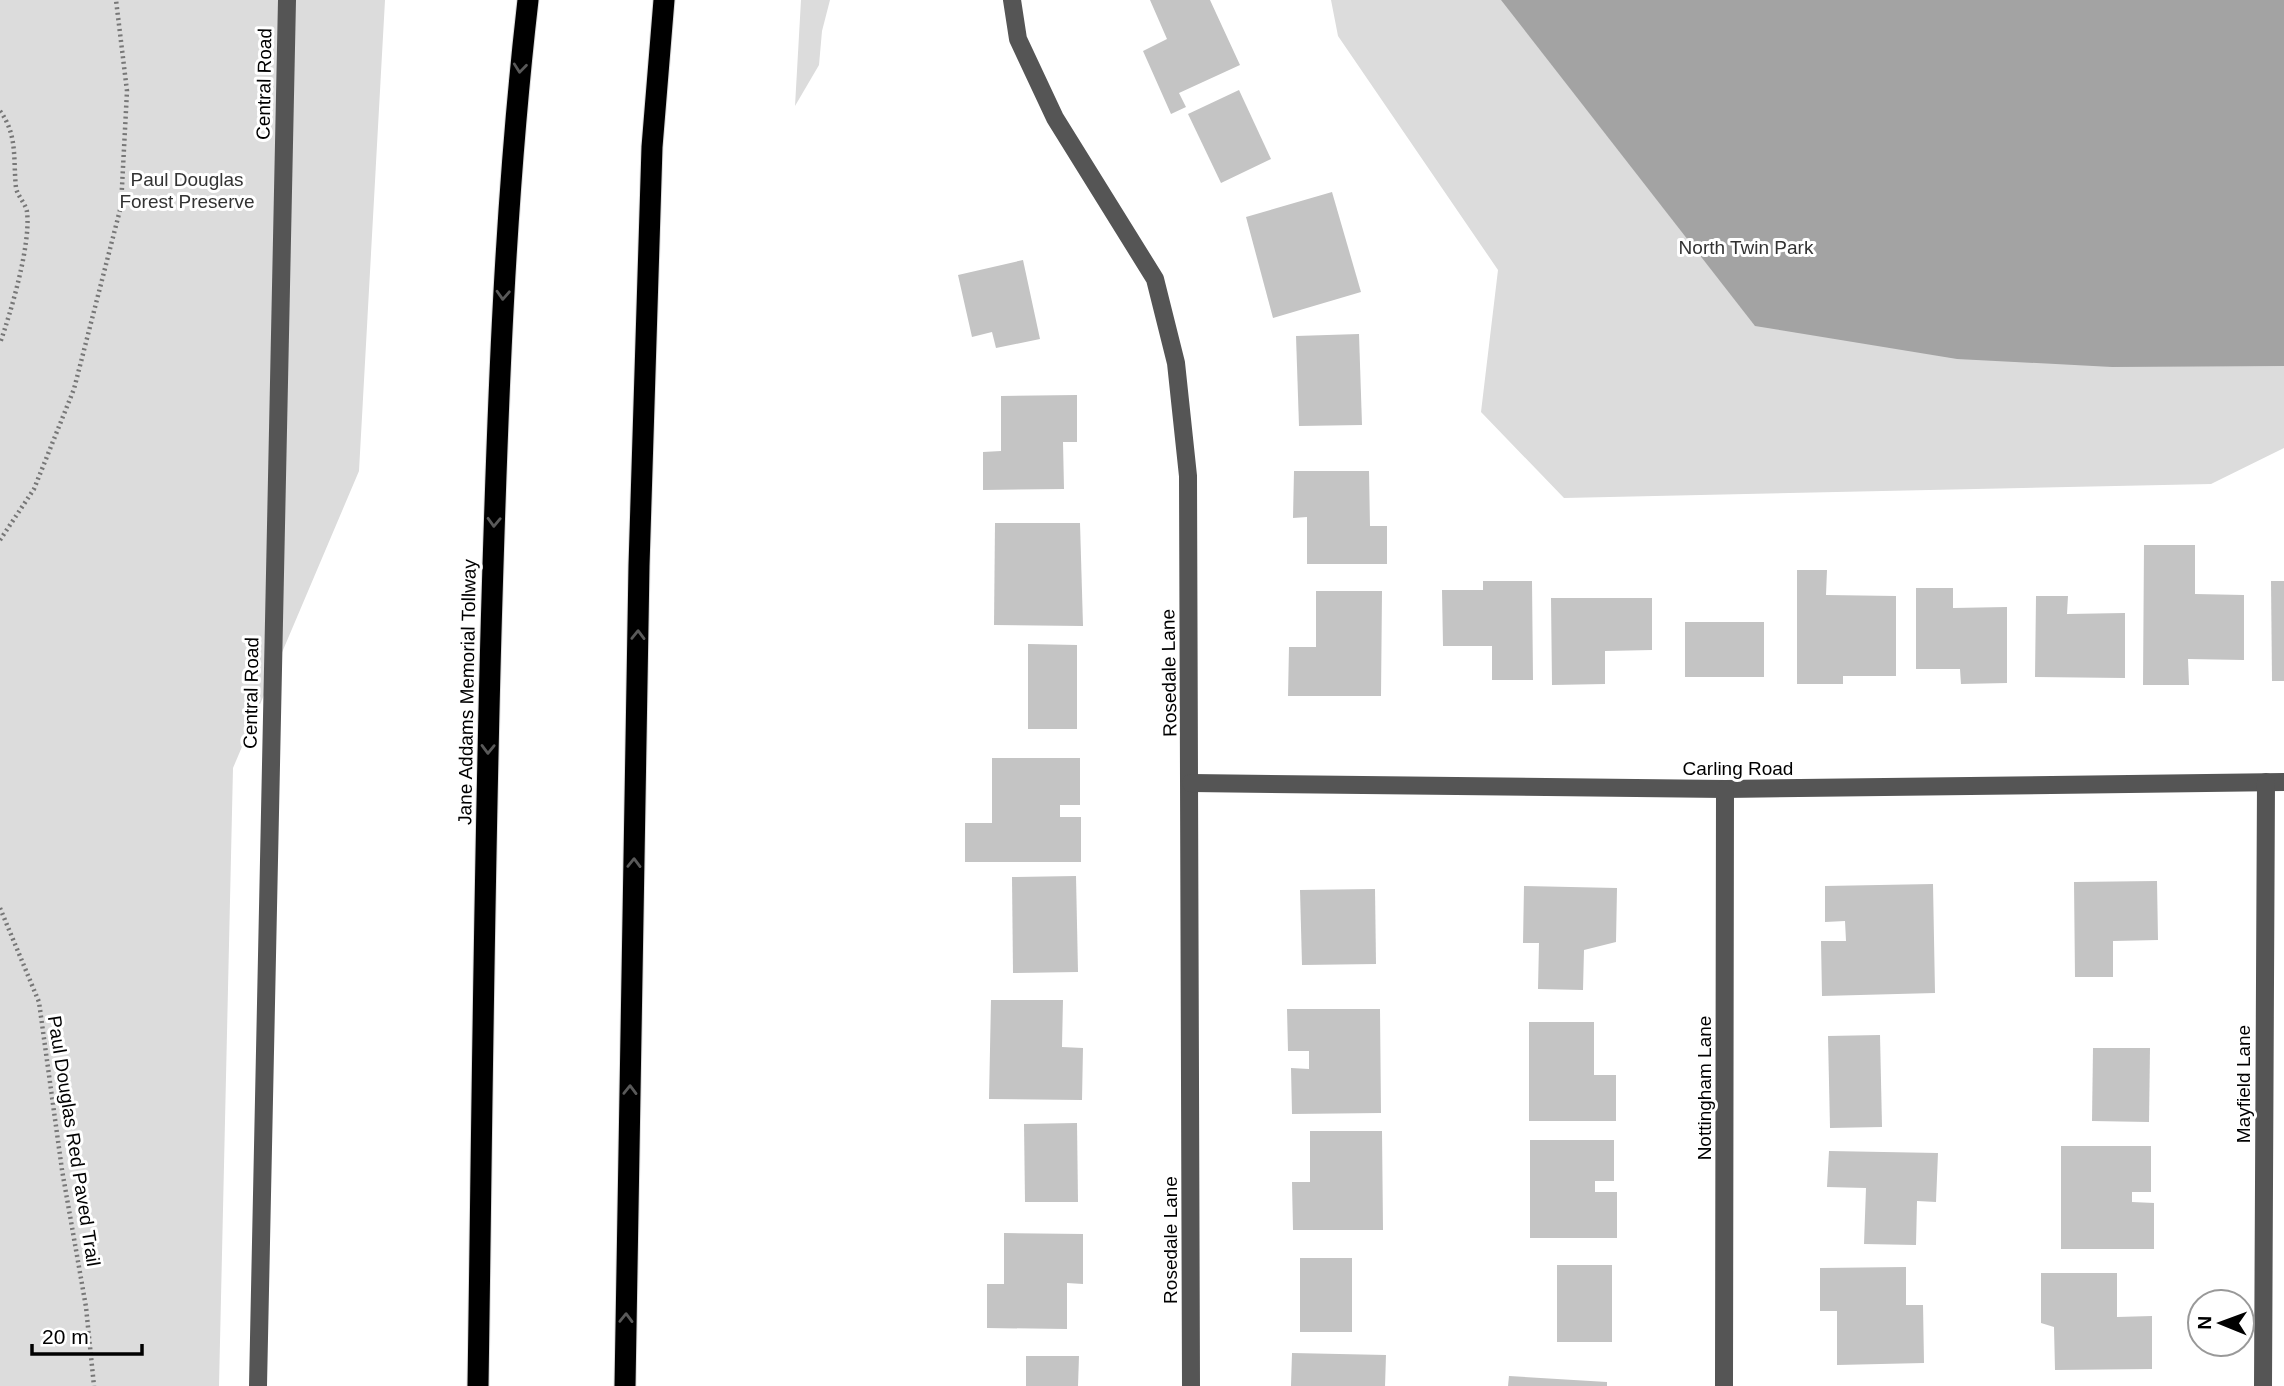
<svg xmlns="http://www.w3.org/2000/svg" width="2284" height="1386" viewBox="0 0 2284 1386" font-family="Arial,sans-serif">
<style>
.green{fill:#dcdcdc}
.water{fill:#a3a3a3}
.building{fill:#c4c4c4}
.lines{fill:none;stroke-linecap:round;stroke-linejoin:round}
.highway-casing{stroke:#dbdbdb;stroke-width:23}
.path{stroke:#777;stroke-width:4.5;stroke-dasharray:2 3.5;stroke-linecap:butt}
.minor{stroke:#555;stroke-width:18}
.highway{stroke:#000;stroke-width:21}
.oneway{stroke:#595959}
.labels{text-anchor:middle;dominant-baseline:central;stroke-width:6;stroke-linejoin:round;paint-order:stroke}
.street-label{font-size:19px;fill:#000;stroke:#fff}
.park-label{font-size:19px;fill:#333;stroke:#fff}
</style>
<rect width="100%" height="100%" fill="#fff"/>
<g class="green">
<path d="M0 0H385L359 471 233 768 219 1386H0Z"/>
<path d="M801 0H830L822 31 819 65 795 106Z"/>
<path d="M1331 0H2284V448L2211 484 1564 498 1481 412 1498 270 1338 36Z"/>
</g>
<path class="water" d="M1501 0H2284V366L2112 367 1957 359 1755 326Z"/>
<g class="building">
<path d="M1150 0H1210L1240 65 1179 93 1186 107 1171 114 1143 51 1167 39Z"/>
<path d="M1239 90 1271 159 1221 183 1188 114Z"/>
<path d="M1332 192 1361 292 1273 318 1246 217Z"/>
<path d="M1023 260 1040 339 996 348 992 332 972 337 958 275Z"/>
<path d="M1359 334 1362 425 1299 426 1296 336Z"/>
<path d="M1077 395V442H1063L1064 489 983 490V452L1001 451V396Z"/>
<path d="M1294 471H1369L1370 526H1387V564H1307V517L1293 518Z"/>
<path d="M995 523H1080L1083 626 994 625Z"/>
<path d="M2144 545H2195V594L2244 595V660L2188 659 2189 685H2143Z"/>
<path d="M1797 570H1827L1826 595 1896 596V676H1843V684H1797Z"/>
<path d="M1483 581H1532L1533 680H1492V646H1443L1442 590H1483Z"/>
<path d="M2271 581H2284V681H2272Z"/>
<path d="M1916 588H1953V608L2007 607V683L1961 684 1960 669H1916Z"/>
<path d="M1316 591H1382L1381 696H1288L1289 647H1316Z"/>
<path d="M2036 596H2068L2067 614 2125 613V678L2035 677Z"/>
<path d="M1551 598H1652V650L1605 651V684L1552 685Z"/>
<rect x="1685" y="622" width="79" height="55"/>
<path d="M1028 644 1077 645V729H1028Z"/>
<path d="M992 758H1080V805H1060V817H1081V862H965V823H992Z"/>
<path d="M1076 876 1078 972 1013 973 1012 877Z"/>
<path d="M2157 881 2158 940 2113 941V977H2075L2074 882Z"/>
<path d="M1933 884 1935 993 1822 996 1821 941H1846L1845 921 1825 922V886Z"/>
<path d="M1524 886 1617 888 1616 942 1584 950 1583 990 1538 989 1539 943H1523Z"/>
<path d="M1375 889 1376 964 1302 965 1300 890Z"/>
<path d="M991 1000H1063L1062 1047 1083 1048 1082 1100 989 1099Z"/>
<path d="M1287 1009H1380L1381 1113 1292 1114 1291 1068 1309 1069V1051H1288Z"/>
<path d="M1529 1022H1594V1075H1616V1121H1529Z"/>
<path d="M1880 1035 1882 1127 1830 1128 1828 1036Z"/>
<path d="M2093 1048H2150L2149 1122 2092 1121Z"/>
<path d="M1077 1123 1078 1202H1025L1024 1124Z"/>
<path d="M1310 1131H1382L1383 1230H1293L1292 1182H1310Z"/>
<path d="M1530 1140H1614V1181H1595V1192H1617V1238H1530Z"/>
<path d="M2061 1146H2151V1192H2132V1202L2154 1203V1249H2061Z"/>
<path d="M1829 1151 1938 1153 1936 1202 1917 1201 1916 1245 1864 1244 1866 1188 1827 1187Z"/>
<path d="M1004 1233 1083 1234V1284L1067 1283V1329L987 1328V1284H1004Z"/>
<rect x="1300" y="1258" width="52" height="74"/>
<rect x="1557" y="1265" width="55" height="77"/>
<path d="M1906 1267V1305H1923L1924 1363 1837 1365V1311H1820V1268Z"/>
<path d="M2041 1273H2117V1317L2152 1316V1369L2055 1370 2054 1327 2041 1323Z"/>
<path d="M1292 1353 1386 1355 1385 1386H1291Z"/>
<path d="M1026 1356H1079L1078 1386H1026Z"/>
<path d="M1509 1376 1607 1382V1386H1508Z"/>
</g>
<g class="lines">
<defs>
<g id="highway">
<path d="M478 1386C482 1123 484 861 492 598 498 398 505 199 528 0"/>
<path d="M625 1386 639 566 652 147 664 0"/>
</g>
</defs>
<use href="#highway" class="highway-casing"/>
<g class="path">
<path d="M0 111C18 135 13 160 16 188 18 197 26 204 27 212 31 244 11 312 0 343"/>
<path d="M0 540 34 489 74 389 121 206 127 91 116 0"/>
<path d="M0 908 39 1002 62 1170 86 1307 94 1386"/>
</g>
<g class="minor">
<path d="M1012 0 1018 39 1055 118 1155 279 1176 363 1188 476 1191 1386"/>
<path d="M1191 783 1725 789 2284 782"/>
<path d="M258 1386 287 0"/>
<path d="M1724 1386 1725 789"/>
<path d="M2263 1386 2266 782"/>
</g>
<use href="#highway" class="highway"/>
</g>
<defs><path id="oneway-chevron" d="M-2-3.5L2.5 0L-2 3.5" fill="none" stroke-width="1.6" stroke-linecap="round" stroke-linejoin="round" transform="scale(1.75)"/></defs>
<g class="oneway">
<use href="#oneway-chevron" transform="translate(520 68) rotate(96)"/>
<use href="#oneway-chevron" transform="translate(503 295) rotate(93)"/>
<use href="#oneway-chevron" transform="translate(494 522) rotate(92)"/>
<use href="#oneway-chevron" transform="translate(638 635) rotate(-89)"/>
<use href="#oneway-chevron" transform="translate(488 749) rotate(91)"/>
<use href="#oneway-chevron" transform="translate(634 863) rotate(-89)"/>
<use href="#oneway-chevron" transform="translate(630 1090) rotate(-89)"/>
<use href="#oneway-chevron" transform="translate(626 1318) rotate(-89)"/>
</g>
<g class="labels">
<g class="street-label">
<text transform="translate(264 84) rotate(-89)">Central Road</text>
<text transform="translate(1169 673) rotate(-91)">Rosedale Lane</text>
<text transform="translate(467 692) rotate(-89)">Jane Addams Memorial Tollway</text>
<text transform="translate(251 693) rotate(-89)">Central Road</text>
<text x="1738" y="768">Carling Road</text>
<text transform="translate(2243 1084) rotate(-90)">Mayfield Lane</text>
<text transform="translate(1704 1088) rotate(-90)">Nottingham Lane</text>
<text transform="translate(74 1141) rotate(81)">Paul Douglas Red Paved Trail</text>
<text transform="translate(1170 1240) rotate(-90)">Rosedale Lane</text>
</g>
<g class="park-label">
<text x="187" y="179">Paul Douglas<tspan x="187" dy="22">Forest Preserve</tspan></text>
<text x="1746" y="247">North Twin Park</text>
</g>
</g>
<g transform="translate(2221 1323) rotate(271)"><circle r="33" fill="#ffffff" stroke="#999999" stroke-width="2"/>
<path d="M0-5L12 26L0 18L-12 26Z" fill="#000000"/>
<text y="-10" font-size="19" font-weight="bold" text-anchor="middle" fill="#000000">N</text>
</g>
<path d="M32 1344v10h110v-10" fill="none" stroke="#000000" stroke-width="3.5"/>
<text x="42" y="1344" font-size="21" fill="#000000" stroke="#ffffff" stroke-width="5" paint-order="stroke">20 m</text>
</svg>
